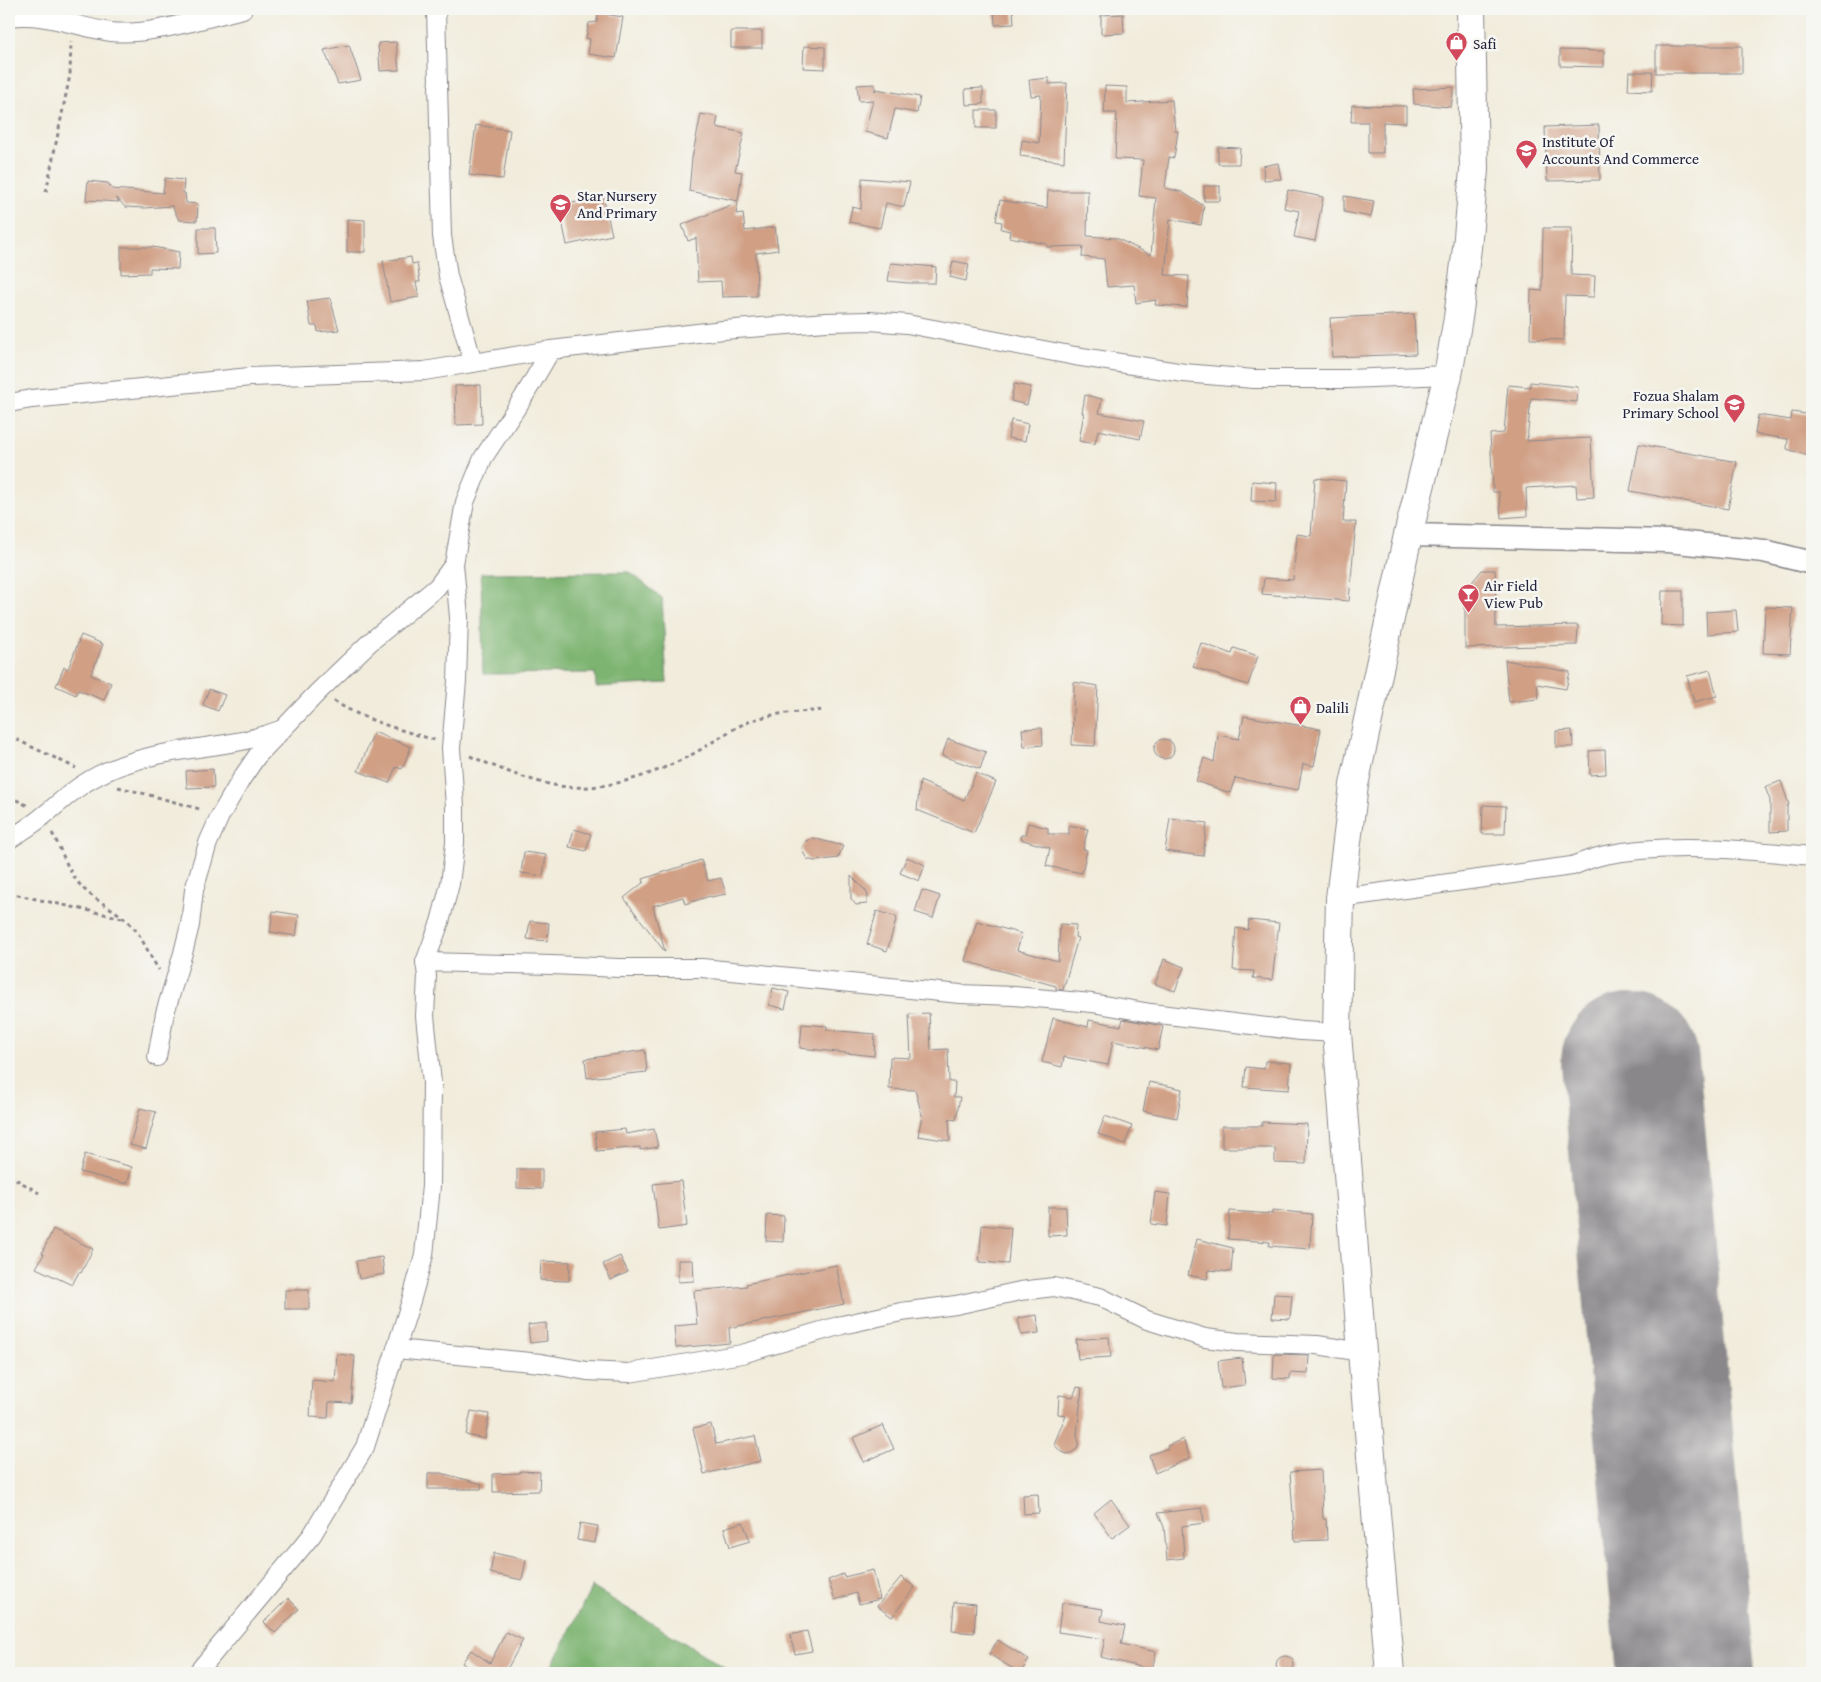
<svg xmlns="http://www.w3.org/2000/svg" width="1821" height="1682" viewBox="0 0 1821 1682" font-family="'Gentium Book Plus',serif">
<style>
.forest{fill:#7db471;stroke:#506b56}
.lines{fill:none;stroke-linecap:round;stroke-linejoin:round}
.runway{stroke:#8a878b;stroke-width:138}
.building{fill:#d09f84}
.minor-casing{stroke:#8a878b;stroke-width:20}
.tertiary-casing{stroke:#8a878b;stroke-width:25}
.primary-casing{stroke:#8a878b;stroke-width:30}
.path{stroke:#8a878b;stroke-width:3;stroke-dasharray:4 4;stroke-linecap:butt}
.minor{stroke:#fff;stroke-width:18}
.tertiary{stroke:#fff;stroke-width:22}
.primary{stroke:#fff;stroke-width:28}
.labels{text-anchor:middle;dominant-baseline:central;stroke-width:5;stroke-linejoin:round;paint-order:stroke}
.poi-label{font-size:15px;fill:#22223b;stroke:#f6f6f2;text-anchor:start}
</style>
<rect width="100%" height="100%" fill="#f6f6f2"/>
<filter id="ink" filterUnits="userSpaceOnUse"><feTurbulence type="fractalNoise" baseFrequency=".02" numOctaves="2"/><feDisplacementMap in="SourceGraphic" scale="10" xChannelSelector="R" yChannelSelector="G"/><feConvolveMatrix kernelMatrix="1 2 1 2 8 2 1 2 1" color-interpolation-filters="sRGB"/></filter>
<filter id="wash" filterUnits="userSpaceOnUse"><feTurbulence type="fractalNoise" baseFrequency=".0096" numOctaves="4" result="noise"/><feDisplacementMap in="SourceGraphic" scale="20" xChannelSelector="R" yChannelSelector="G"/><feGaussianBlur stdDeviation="1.12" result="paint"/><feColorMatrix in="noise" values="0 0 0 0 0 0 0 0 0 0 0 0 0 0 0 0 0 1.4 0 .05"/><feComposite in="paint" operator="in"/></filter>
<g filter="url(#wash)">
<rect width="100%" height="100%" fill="#f1ecdb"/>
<g class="forest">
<path d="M630 572 662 598 667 683 596 687 595 673 483 674 481 573Z"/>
<path d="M592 1587 734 1673H548Z"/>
</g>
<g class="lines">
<path class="runway" d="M1630 1062 1686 1673"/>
</g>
<g id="blocks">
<g class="building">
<path d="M994 9H1013L1014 24 995 25Z"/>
<path d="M598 13 623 17 616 58 588 54 590 39 586 38 589 23 597 22Z"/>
<path d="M1123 14 1124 33 1101 34V15Z"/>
<rect x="731" y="31" width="31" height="17"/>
<path d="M396 42 399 70 380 71 378 43Z"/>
<path d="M349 45 361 80 338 84 324 50Z"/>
<path d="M804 46 825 47V69L803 68Z"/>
<rect x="1656" y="46" width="86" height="27"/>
<path d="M1560 50 1604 51V67L1560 66Z"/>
<path d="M1629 72H1653L1652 91 1628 90Z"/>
<path d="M1049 78V84L1067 83 1064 162 1020 156 1022 140 1039 143 1041 95 1031 96 1029 80Z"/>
<path d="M875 84V91L876 89 920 97 917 113 895 109 888 138 865 132 873 100 859 101 857 85Z"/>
<path d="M1105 86 1127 87V103L1172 100 1175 131H1178L1174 158 1169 157 1165 188 1182 192 1204 206 1201 225 1170 219 1165 275 1189 276 1187 307 1155 305 1156 300 1136 303 1134 285 1107 287 1104 259 1082 257 1083 246 1047 247V244L1009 237 1010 231 1001 229 1002 222 996 221 1000 200 1047 208 1048 191H1088L1087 236 1116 238 1151 255 1156 198 1139 196 1143 160 1115 159 1117 113H1104Z"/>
<path d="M1454 87 1451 107 1414 104 1413 89Z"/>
<path d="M983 88V104L966 105 965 89Z"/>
<path d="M1352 105 1406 106V123L1383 122V153H1368V122H1351Z"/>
<rect x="976" y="110" width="20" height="18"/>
<path d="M701 114 718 117 716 127 744 133 735 171 742 172 738 201 689 191 692 158Z"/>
<path d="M476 125 510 130 503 179 469 175Z"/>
<path d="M1599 125 1600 180 1547 181 1545 127Z"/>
<path d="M1218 147 1240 148 1239 164H1218Z"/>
<path d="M1278 163 1281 179 1264 180 1263 166Z"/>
<path d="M165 178 184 180 183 193H185L186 203 198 204 197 221 179 220 172 206 145 208 125 207 116 197 119 202 86 200 88 181 108 183 112 189 163 193Z"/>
<path d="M862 178 910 182 904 207 886 203 880 228 849 222 852 207 861 209Z"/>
<rect x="1204" y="186" width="16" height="15"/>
<path d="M1288 190 1323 197 1315 241 1294 237 1299 211 1284 208Z"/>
<path d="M603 196 612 235 567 245 559 206Z"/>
<path d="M1344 196 1374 201 1371 217 1344 212Z"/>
<path d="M738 202 736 214 743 213 745 231 775 227 778 250 756 253 757 296 722 297 721 281 698 282 696 238 688 241 682 225Z"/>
<path d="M347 219 365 220V252H347Z"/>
<path d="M198 228H215L216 253 198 254Z"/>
<path d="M1543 228H1572L1571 275 1595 276 1594 297 1565 296 1564 340 1530 339 1531 290 1542 291Z"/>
<path d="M121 247H153L179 252 178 269 150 268V273L121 274Z"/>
<path d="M411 257 412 264 417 263 420 282H416L419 297 390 302 383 261Z"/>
<path d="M953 261 969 264 966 281 950 277Z"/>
<path d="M891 263 936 267 935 283H908L888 281Z"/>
<path d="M330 298 339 330 318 332 317 326H311L307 301Z"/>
<path d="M1414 314 1416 354 1332 357 1330 318Z"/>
<path d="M1530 382 1578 387 1577 402 1531 398 1527 441 1591 438 1594 497 1577 498 1576 485 1526 488 1527 516 1501 518 1499 492H1493L1490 434 1504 433 1508 385 1530 387Z"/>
<path d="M1014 384 1031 387 1027 405 1011 401Z"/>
<path d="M481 385 482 424 456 425 455 386Z"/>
<path d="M1085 395 1102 399 1099 413 1144 421 1140 439 1098 430 1095 444 1079 441 1084 413H1082Z"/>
<path d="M1792 412 1812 415V457L1787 449 1788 439 1755 434 1758 415 1791 420Z"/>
<path d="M1011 420 1028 424 1025 441 1008 438Z"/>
<path d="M1639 444 1737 462 1728 509 1630 491Z"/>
<path d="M1315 478 1346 481 1343 522H1356L1349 601 1262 594 1264 578 1293 580 1297 534 1311 536Z"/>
<path d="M1252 481 1277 483 1276 502 1251 501Z"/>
<path d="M1482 570H1495L1496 627 1578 625 1577 645 1465 648V591Z"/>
<path d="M1662 591H1683V626L1661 625Z"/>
<path d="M1765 607 1793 608 1790 654 1763 653Z"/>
<path d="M1736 610 1738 632 1707 634 1706 612Z"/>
<path d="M81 635 103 644 91 675 111 683 104 700 78 690 76 695 56 686 64 667 68 669Z"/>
<path d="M1201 643 1232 654 1234 648 1258 656 1248 685 1193 667Z"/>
<path d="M1505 660 1570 672 1566 689 1537 684 1539 699 1509 702Z"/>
<path d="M1710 670 1717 696 1694 702 1687 676Z"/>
<path d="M1074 682 1098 686 1095 746 1072 745Z"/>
<path d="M209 689 225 695 218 711 203 705Z"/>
<path d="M1244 716 1321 729 1314 766 1303 764 1298 790 1235 778 1230 793 1196 781 1204 758 1214 762 1218 735 1239 739Z"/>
<path d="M1042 728 1043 745 1024 747 1022 729Z"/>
<path d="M1572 730 1573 747H1556V731Z"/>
<path d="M374 732 411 747 402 769 396 767 389 783 358 771Z"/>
<circle cx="1164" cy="749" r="10"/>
<path d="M948 739 986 752 980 769 942 756Z"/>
<path d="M1605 750 1606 774 1590 775 1589 751Z"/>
<path d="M213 769 214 787 187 788 186 771Z"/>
<path d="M976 773 996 782 974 833 917 810 920 781 964 800Z"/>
<path d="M1781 781 1789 805 1787 806V831L1770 832V800L1765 787Z"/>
<path d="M1483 805 1506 806 1505 834H1482Z"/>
<path d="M1170 818 1207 823 1203 856 1165 851Z"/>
<path d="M1028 823 1048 828V834H1069V825L1088 829 1083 849 1087 850 1082 873 1046 866 1050 848 1020 839 1021 835H1025Z"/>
<path d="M574 829 591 834 586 851 569 847Z"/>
<path d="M813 838 843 846 838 858 814 861 807 859 803 852 802 848 806 841Z"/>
<path d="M524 852 546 855 543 876 521 873Z"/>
<path d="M907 857 925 865 919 881 900 873Z"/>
<path d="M701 860 708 881 721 878 726 894 711 897 710 896 685 904 683 897 653 906 665 952 624 898 644 882 643 879Z"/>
<path d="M851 876 866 891 868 896 867 904 856 905 851 899Z"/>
<path d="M922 890 940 896 933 918 915 912Z"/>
<path d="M273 911 299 915 296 936 270 932Z"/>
<path d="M877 911 897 917 887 951 867 944Z"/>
<path d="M1249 920 1279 923 1272 980 1253 978 1254 971 1233 970 1236 928 1248 930Z"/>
<path d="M530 921 549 923 547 941 527 939Z"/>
<path d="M977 921 1022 934 1017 950 1058 961 1060 924 1076 925 1075 937 1078 938 1063 990 1056 989V986L965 961Z"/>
<path d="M1164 959 1184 967 1175 991 1155 984Z"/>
<path d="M773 988 789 992 785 1009 769 1005Z"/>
<path d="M929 1013 931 1050 948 1049 949 1082H955L954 1097H960L956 1120 949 1119 950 1141 918 1136 922 1115 915 1090 889 1089 890 1057 911 1058 909 1014Z"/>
<path d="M1053 1018 1088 1027 1089 1020 1121 1026 1123 1019 1163 1026 1158 1050 1113 1041 1108 1065 1064 1057 1062 1067 1042 1062Z"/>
<path d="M802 1024 827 1026V1030L875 1034 874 1056 800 1048Z"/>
<path d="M645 1050 647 1072 587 1078 585 1059Z"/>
<path d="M1265 1061 1291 1063 1289 1090 1244 1087 1246 1067 1264 1069Z"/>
<path d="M1149 1082 1182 1089 1177 1118 1143 1111Z"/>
<path d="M140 1108 156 1112 146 1149 130 1145Z"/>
<path d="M1105 1116 1132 1126 1125 1144 1098 1134Z"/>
<path d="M1262 1122 1307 1124 1306 1164 1275 1163V1148H1222V1126H1262Z"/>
<path d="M625 1129 626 1134 654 1129 658 1147 640 1150V1147L597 1151 595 1132Z"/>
<path d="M85 1154 132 1167 127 1184 80 1172Z"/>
<path d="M517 1169H542V1189L517 1188Z"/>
<path d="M681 1181 687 1226 659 1230 653 1184Z"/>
<path d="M1155 1192 1170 1194 1167 1226 1151 1224Z"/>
<path d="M1048 1207H1066L1067 1235 1048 1236Z"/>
<path d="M1272 1210 1312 1214 1310 1249 1269 1246 1270 1242 1228 1239 1230 1211 1272 1214Z"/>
<path d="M767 1215 784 1216 783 1242 766 1241Z"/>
<path d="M982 1225 1011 1228 1008 1264 979 1262Z"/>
<path d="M53 1229 93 1249 81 1273 79 1272 72 1285 36 1268 44 1254 42 1253Z"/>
<path d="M1197 1239 1233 1248 1231 1272 1209 1270 1207 1279 1188 1275Z"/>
<path d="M620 1256 628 1272 611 1280 603 1264Z"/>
<path d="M382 1257 384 1274 359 1279 356 1261Z"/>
<path d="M678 1260H693L694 1281 678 1282Z"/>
<path d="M541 1261 570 1262 569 1281 540 1280Z"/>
<path d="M836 1265 844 1304 729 1328 730 1343 676 1348 674 1326 697 1324 694 1291 747 1286 746 1284Z"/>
<rect x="285" y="1290" width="24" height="19"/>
<path d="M1274 1294 1292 1295 1290 1319 1272 1318Z"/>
<path d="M1037 1315 1039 1333 1021 1335 1018 1318Z"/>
<path d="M546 1323 547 1341 530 1343 528 1325Z"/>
<path d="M1109 1337 1111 1357 1078 1359 1076 1340Z"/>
<path d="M337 1354 355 1356 351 1403 329 1402 328 1418 310 1417 312 1380 335 1382Z"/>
<path d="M1274 1354 1309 1355 1308 1374 1290 1373V1379L1273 1378Z"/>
<path d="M1242 1358 1245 1385 1221 1388 1218 1361Z"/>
<path d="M1077 1387 1082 1388 1077 1435 1079 1443 1077 1449 1071 1453 1067 1454 1060 1451 1054 1444 1066 1415 1058 1414 1059 1395 1073 1397Z"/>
<path d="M471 1411 489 1414 485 1439 466 1435Z"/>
<path d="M711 1424 716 1444 755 1436 761 1461 704 1474 693 1428Z"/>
<path d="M883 1425 894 1449 864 1462 853 1438Z"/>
<path d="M1183 1439 1190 1458 1155 1473 1149 1455 1168 1448 1167 1446Z"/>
<path d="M1321 1470 1323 1519H1326L1327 1540 1295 1541 1290 1472Z"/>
<path d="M520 1471 540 1472 539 1491 493 1492V1474L520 1473Z"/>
<path d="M428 1473H441L482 1484 481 1489H428Z"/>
<path d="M1038 1494 1039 1513 1024 1514 1023 1495Z"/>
<path d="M1111 1499 1130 1525 1112 1538 1094 1513Z"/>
<path d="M1202 1508 1204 1523 1182 1526 1184 1558 1167 1560 1164 1527 1158 1513Z"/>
<path d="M743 1522 750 1541 730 1547 724 1528Z"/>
<path d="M580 1523 598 1526 595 1543 577 1540Z"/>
<path d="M494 1553 526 1560 522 1580 490 1573Z"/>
<path d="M873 1570 880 1599 859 1604 856 1593 835 1600 828 1580 843 1574 844 1577Z"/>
<path d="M901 1577 915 1587 892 1617 877 1606Z"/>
<path d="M288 1598 299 1609 275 1633 264 1622Z"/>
<path d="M954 1602 976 1604 974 1633 952 1631Z"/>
<path d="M1062 1603 1103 1609 1101 1621 1125 1626 1121 1644 1156 1652 1152 1670 1101 1657 1105 1639 1058 1632Z"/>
<path d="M807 1631 812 1651 795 1654 790 1635Z"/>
<path d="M506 1632 523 1640 505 1673H476L462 1663 471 1650 490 1663Z"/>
<path d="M998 1640 1029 1660 1020 1673 989 1654Z"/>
<circle cx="1285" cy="1665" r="9"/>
</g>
</g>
</g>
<g filter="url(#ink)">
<use href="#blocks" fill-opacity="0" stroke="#8a878b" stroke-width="1"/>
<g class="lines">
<defs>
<g id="minor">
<path d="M436 9 442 236 448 276 473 363"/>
<path d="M9 17C45 12 76 27 111 32 151 36 204 18 243 9"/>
<path d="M9 403 32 399 250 377 424 371 551 350 723 330 826 322 870 321 907 324 1075 356 1184 373 1254 379H1347L1448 375"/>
<path d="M9 840C20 832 33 825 43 816 55 807 66 796 79 787 100 772 127 762 153 756 195 746 239 746 280 730"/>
<path d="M1340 898 1572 866C1583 862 1594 857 1605 855 1670 842 1747 850 1812 856"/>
<path d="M425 962 440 922 450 884 455 843V807L451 748 457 681 459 617 454 564 465 502 483 458 523 398 551 350"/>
<path d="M157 1057 165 1013 183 953 190 925 194 890 208 843 220 816 242 778 257 756 318 692 369 643 437 587 454 564"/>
<path d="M396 1349 541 1363 587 1371 629 1373 742 1354 842 1325 901 1312 956 1305 1020 1291 1054 1287 1100 1297 1147 1320 1205 1338 1237 1342 1317 1345 1362 1352"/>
<path d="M197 1673 312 1535 365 1447 411 1301 424 1255 431 1186 432 1083 425 1016 427 976 425 962 552 965 619 968H702L960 994 1014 996 1092 1003 1151 1013 1301 1031 1337 1033"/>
</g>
<path id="tertiary" d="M1408 535 1668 541 1764 551 1812 563"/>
<path id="primary" d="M1390 1673 1362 1352 1337 1033 1340 898 1354 785 1408 535 1448 375 1458 318 1467 248 1474 170 1471 9"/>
</defs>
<use href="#minor" class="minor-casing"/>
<use href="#tertiary" class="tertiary-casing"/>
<use href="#primary" class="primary-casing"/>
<g class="path">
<path d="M46 192 70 75 71 41"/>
<path d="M334 701C363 720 401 730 435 740"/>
<path d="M9 736 76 768"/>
<path d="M470 756C496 767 521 778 549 784 596 795 649 777 691 755 715 742 737 723 764 717 784 712 805 712 825 710"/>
<path d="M118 787C147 794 175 802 203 810"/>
<path d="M9 796 28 806"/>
<path d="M52 833C61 848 66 867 77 881 90 899 109 905 125 919 142 933 147 953 159 970"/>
<path d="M9 893 122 918"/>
<path d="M9 1175 39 1193"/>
</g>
<use href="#minor" class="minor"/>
<use href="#tertiary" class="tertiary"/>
<use href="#primary" class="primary"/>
</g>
</g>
<defs>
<symbol id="shop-pin" viewBox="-11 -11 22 30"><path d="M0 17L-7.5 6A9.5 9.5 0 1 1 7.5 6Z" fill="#d1495b" stroke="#f6f6f2"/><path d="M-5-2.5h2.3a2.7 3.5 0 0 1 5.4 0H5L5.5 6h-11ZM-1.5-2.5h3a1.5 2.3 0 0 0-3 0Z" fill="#fff"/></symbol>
<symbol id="school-pin" viewBox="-11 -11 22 30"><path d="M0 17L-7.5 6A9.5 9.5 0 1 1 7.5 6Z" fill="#d1495b" stroke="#f6f6f2"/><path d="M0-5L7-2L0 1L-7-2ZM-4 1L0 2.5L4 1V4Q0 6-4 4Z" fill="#fff"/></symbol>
<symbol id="bar-pin" viewBox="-11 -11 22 30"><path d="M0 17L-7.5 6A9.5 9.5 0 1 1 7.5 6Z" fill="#d1495b" stroke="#f6f6f2"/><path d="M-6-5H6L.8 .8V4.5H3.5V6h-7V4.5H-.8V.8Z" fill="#fff"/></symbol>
</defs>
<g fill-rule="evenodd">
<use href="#shop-pin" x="1444" y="30" width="25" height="34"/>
<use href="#school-pin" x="1514" y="138" width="25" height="34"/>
<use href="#school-pin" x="548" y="192" width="25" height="34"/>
<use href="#school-pin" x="1722" y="392" width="25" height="34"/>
<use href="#bar-pin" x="1456" y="582" width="25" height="34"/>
<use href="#shop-pin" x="1288" y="694" width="25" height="34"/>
</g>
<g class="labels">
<g class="poi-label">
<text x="1473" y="43">Safi</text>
<text x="1542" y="141">Institute Of<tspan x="1542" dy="17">Accounts And Commerce</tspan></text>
<text x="577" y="195">Star Nursery<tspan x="577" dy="17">And Primary</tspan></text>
<text x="1719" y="395" text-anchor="end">Fozua Shalam<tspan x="1719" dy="17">Primary School</tspan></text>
<text x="1484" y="585">Air Field<tspan x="1484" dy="17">View Pub</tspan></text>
<text x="1316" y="707">Dalili</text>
</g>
</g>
<rect width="1821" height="1682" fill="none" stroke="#f6f6f2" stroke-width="30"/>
</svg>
